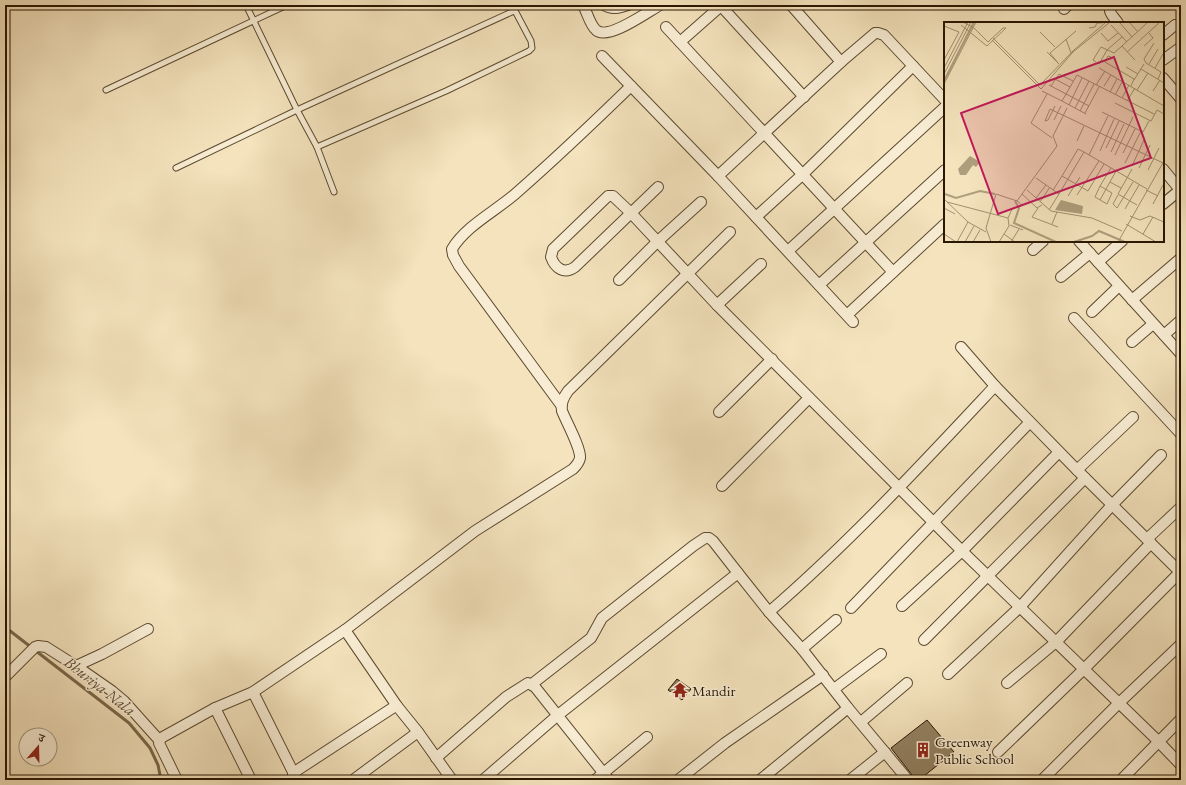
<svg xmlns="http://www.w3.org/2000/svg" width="1186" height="785" viewBox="0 0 1186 785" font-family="'EB Garamond','Noto Serif Devanagari',serif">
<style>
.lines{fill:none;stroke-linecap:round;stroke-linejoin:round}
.stream{stroke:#79684b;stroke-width:3}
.building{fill:#938162;stroke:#291700}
.lane-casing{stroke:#5c4a2f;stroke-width:7}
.street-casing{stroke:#5c4a2f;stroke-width:12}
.lane{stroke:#f8edd4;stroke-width:5}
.street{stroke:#f8edd4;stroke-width:10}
.labels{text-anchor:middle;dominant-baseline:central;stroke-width:3;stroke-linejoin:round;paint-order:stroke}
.poi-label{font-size:15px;fill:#291700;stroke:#f8edd4;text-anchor:start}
.water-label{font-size:16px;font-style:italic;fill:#5f4d32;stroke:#f8edd4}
.inset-river{fill:none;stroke:#af9e7d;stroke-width:2}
.inset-road{fill:none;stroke:#a39171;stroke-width:1}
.view{fill:#c2185b;fill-opacity:0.15;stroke:#c2185b;stroke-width:2}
.inset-edge{fill:none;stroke:#291700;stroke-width:2}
</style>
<rect width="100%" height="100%" fill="#f4e3bd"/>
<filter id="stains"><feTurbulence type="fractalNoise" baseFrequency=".005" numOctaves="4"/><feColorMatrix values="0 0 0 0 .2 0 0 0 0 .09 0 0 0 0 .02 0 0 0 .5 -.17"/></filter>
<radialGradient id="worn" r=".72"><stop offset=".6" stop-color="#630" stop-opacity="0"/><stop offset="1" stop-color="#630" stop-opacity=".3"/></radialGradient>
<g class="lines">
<path class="stream" d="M5 627 129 723 150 748 158 765 161 780"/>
</g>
<g class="building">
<path d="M677 679 691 689 682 700 668 690Z"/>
<path d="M927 720 954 752 919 780H916L891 748Z"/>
</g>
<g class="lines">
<defs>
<g id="lane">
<path d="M246 5 297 110 317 147 334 192"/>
<path d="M106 90 287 5"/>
<path d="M317 147 446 91 529 51 532 48 531 41 512 5"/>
<path d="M176 168 297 110 514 11"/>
</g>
<g id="street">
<path d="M583 5C587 12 590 25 596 30 608 41 647 12 660 5"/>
<path d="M604 5C612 10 619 8 628 5"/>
<path d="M791 5 841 62"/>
<path d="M1110 5C1108 13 1114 17 1118 23"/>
<path d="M721 6 804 97"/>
<path d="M1064 9 1068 5"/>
<path d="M666 27 893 272"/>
<path d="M1163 35 1175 25"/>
<path d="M680 42 722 5"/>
<path d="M602 56 718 176 841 62 875 33H878L884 35 945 100"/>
<path d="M1163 60 1181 47"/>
<path d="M1163 78 1181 99"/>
<path d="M1163 169 1181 191"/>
<path d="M718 176 853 322"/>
<path d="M658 187 575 267C564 275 555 268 551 257L553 249 608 196H613L631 213 717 305 962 551 1154 737 1181 765"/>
<path d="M1163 204 1180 190"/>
<path d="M756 217 802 175 913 66"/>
<path d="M1079 241 1181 354"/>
<path d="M1033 250 1043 241"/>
<path d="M788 251 945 107"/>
<path d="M1098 262 1122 241"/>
<path d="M1061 277 1090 253"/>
<path d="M619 280 658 241 701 202"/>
<path d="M819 285 945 170"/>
<path d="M1132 300 1181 258"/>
<path d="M717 305 761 264"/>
<path d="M1092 312 1119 286"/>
<path d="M847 315 945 224"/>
<path d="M1074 318 1181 434"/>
<path d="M1164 335 1181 320"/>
<path d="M1132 342 1153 324"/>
<path d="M961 347 995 386 1077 470 1181 573"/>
<path d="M561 405 459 266 453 255 452 249C466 226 494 212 514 195 554 160 593 123 631 86"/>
<path d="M719 412 772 359"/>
<path d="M1077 470 1133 417"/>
<path d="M722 486 809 398"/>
<path d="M1147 539 1181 507"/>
<path d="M902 606 962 551 1059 452"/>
<path d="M851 608 1030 422"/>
<path d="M769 612C850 542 922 464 995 386"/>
<path d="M345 630 397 706"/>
<path d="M924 640 1085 478"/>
<path d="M802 649 836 620"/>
<path d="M76 666 102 654 148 629"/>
<path d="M948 674 1020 607 1112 505 1161 455"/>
<path d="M5 677 35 647 38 646 46 647 76 666 112 691 124 701 159 740"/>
<path d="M1007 683 1056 642 1151 543"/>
<path d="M532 684 591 638 602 618 693 546 705 538H709L713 541 738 573"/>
<path d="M834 689 881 654"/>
<path d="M253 692 297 780"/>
<path d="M215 708 253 692 345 630 475 531 573 469C576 466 579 463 580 458 581 448 566 421 562 411 561 403 563 398 568 391L730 232"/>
<path d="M861 722 907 683"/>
<path d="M998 752 1083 670 1180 572"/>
<path d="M436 758 506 697 528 683 535 687 609 780"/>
<path d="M293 773 394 707 397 706 418 732 452 780"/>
<path d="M177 780 159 743 161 738 215 708 251 780"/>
<path d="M353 780 418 732"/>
<path d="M483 780 558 715 738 573 769 612 802 649 848 708 908 780"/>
<path d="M595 780 647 737"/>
<path d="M678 780 725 743 823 675"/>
<path d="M760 780 848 708"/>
<path d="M850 780 885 752"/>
<path d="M1042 780 1119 703 1181 644"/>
<path d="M1121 780 1181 719"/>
</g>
</defs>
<use href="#lane" class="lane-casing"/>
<use href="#street" class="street-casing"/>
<use href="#lane" class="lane"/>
<use href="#street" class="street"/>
</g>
<defs>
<symbol id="temple-bare" viewBox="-9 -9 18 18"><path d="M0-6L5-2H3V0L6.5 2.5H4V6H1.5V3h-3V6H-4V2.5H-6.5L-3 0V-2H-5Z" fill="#8f2418" stroke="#f8edd4" stroke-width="2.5" paint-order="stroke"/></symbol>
<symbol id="building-bare" viewBox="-9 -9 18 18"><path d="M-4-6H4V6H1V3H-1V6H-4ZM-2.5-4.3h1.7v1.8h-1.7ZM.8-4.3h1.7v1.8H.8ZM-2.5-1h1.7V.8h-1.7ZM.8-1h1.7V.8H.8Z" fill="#8f2418" stroke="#f8edd4" stroke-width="2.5" paint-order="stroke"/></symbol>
</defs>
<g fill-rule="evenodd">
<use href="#temple-bare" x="669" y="679" width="22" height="22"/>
<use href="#building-bare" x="912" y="739" width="22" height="22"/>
</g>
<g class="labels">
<g class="poi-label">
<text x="692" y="690">Mandir</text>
<text x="935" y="741">Greenway<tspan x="935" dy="17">Public School</tspan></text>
</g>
<g class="water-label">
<text transform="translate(100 686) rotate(38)">Bhuriya Nala</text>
</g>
</g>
<g transform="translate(944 22)">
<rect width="220" height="220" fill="#f4e3bd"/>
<path d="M26 134 36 140 32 145 29 143 22 153H16L14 147ZM117 178 139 184 138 192 111 188Z" fill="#af9e7d"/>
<path class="inset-river" d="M0 59 30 0M1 172 12 176 36 169 51 172M71 179 75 186 70 201 112 220M130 220 148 214 155 209 181 220"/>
<path class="inset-road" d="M19 0 30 6 44 20 59 6M185 0 194 10M176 1 188 15M17 3 43 24 62 6H59M167 3 183 20M0 4 15 10 0 38M145 6 151 5 153 1H158M96 10 111 25M157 11 164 19 174 11M49 16 96 63 130 28 162 0M122 17 127 31M48 18 97 67 129 30 166 0M210 21 200 37 202 41 217 50 214 57M178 24 204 0M200 24 209 16 205 11M103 30 115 42M183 30 216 0M167 35 164 34 161 40 190 57 187 64M152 40 149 38 157 25 170 31 178 24 191 38M114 41 106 31 132 9M155 42 163 28 178 15M205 42 214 27M182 45 194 52M0 46 24 0M155 46 220 84M211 46 219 32M197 47 220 61M0 52 27 0M111 57 126 65M190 58 200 42M0 62 32 0M105 63 145 84M152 63 161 49M107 64 115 52 129 59M160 64 167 53M193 68 204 51M98 69 118 79 133 53 210 92M209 69 216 58M166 70 173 57M103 72 87 101 108 116M171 73 178 60M178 76 185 63M118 79 142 92M183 79 191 66M171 81 207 99 213 88 220 92M125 83 138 56M131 86 145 59M136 89 150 62M158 90 199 110 205 99M141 91 155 65M110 98 117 84M101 99 106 87 219 141M101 99 104 98 111 84M133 119 140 104M162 126 175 99M156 129 170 97M167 130 180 102M179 131 191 107M145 133 164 94M171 133 189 95M181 141 197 109M188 144 200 118M195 146 206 123M188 147 174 172 193 183M204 148 215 126M118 154 134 127 140 130M92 156 102 163M166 160 177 166M156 164 168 171 163 182 151 175 156 164 167 146M83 168 107 189 148 196 178 209M109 168 118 154 144 169 160 142M202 168 214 174M78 172 113 124 109 114 123 86M115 172 140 130 203 167M133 173 155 139M174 173 169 182 173 186 189 160M124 174 136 155M92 176 102 163 115 172 105 188M0 177 24 200 42 210M156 178 172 149M3 180 64 196M96 180 106 165M209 182 219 163M78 183 73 179 78 172 93 186 98 183M0 186 11 192M94 186 88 195 114 205M181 187 195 163M186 194 196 198 206 194 220 200M108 202 113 190M182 202 212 220M66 203 79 208M0 212 12 220M60 212 71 220M199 212 209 195M13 220 24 200M21 220 30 204M29 220 36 208M47 220 42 206 52 172 73 179M55 220 65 204 64 196 68 187M67 220 75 207M174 220 220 139"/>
<path class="view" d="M170 35 207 136 54 192 17 91Z"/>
<rect width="220" height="220" class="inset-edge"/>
</g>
<rect width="1186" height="785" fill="none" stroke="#f4e3bd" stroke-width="20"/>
<rect x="6" y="6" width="1174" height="773" fill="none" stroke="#291700" stroke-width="2"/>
<rect x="10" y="10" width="1166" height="765" fill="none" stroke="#291700"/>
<g transform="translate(38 747) rotate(20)"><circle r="19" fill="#f8edd4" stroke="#a5977f"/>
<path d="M0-3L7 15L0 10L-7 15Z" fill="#8f2418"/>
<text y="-6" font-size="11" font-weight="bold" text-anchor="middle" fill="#291700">उ</text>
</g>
<rect width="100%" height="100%" filter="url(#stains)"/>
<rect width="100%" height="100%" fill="url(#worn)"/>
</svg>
